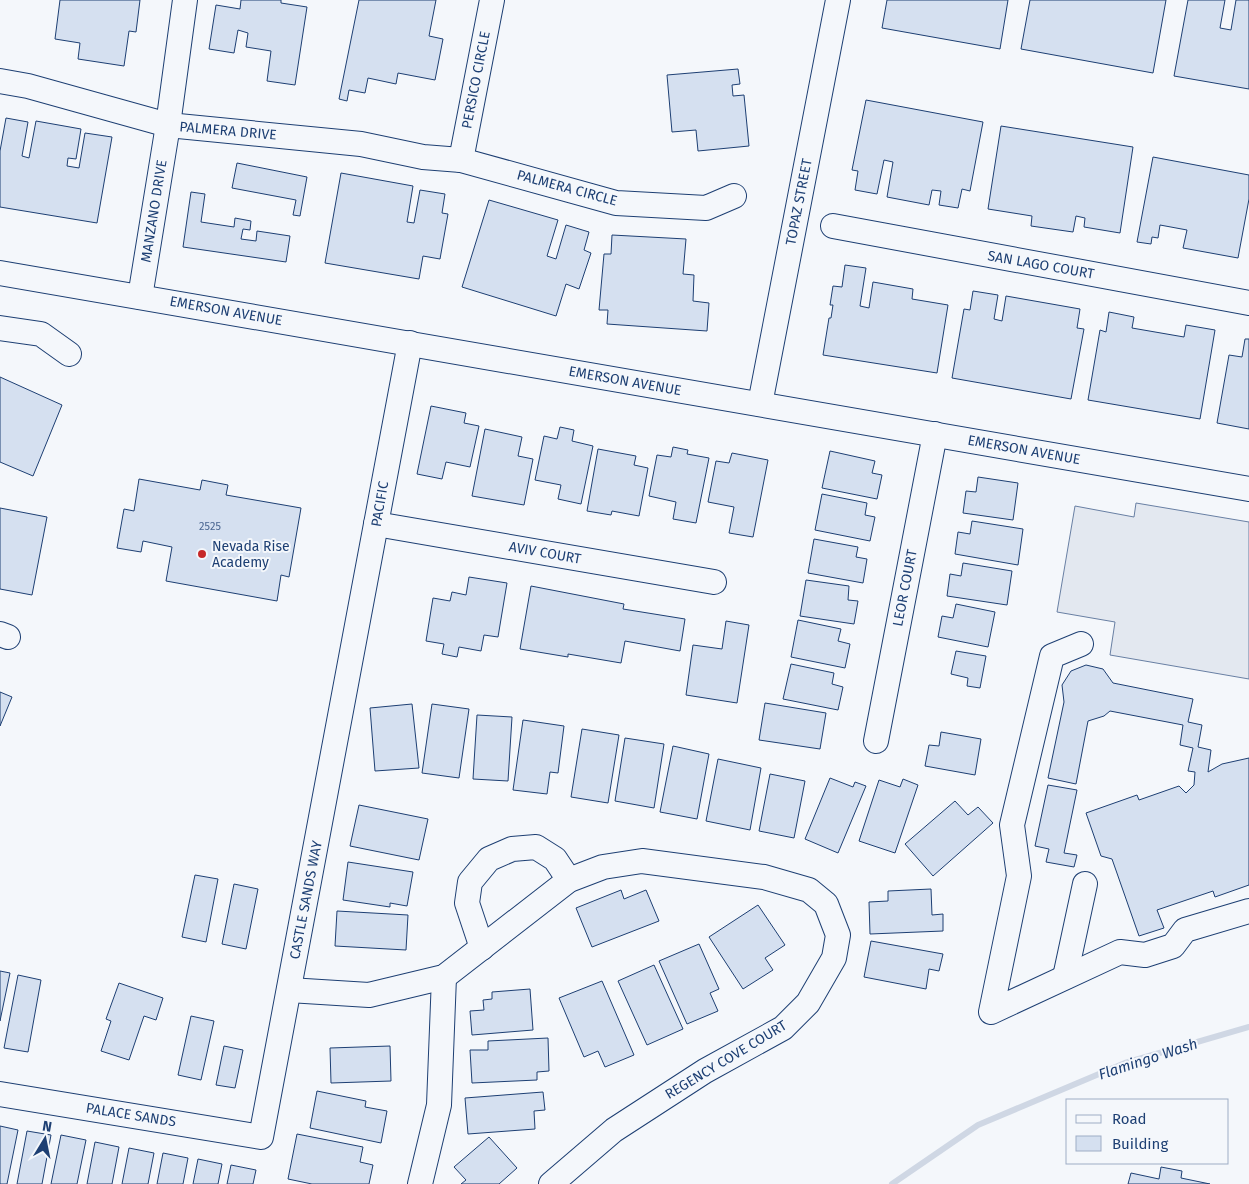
<svg xmlns="http://www.w3.org/2000/svg" width="1249" height="1184" viewBox="0 0 1249 1184" font-family="'Fira Sans',sans-serif">
<style>
.parking{fill:#e3e8f0;stroke:#687fa3}
.lines{fill:none;stroke-linecap:round;stroke-linejoin:round}
.stream{stroke:#cfd7e4;stroke-width:6}
.building{fill:#d5e0f0;stroke:#1d3f73}
.minor-casing{stroke:#1d3f73;stroke-width:26}
.minor{stroke:#f4f7fb;stroke-width:24}
.poi-dot{fill:#c62828;stroke:#f4f7fb;stroke-width:2}
.labels{text-anchor:middle;dominant-baseline:central;stroke-width:4;stroke-linejoin:round;paint-order:stroke}
.number-label{font-size:11px;fill:#4b6792}
.street-label{font-size:14px;fill:#1d3f73;stroke:#f4f7fb}
.poi-label{font-size:14px;fill:#1d3f73;stroke:#f4f7fb;text-anchor:start}
.water-label{font-size:15px;font-style:italic;fill:#1d3f73;stroke:#f4f7fb}
</style>
<rect width="100%" height="100%" fill="#f4f7fb"/>
<path class="parking" d="M1136 503 1249 522V679L1110 655 1115 622 1057 612 1075 506 1134 517Z"/>
<g class="lines">
<path class="stream" d="M892 1184 978 1125 1125 1063 1249 1027"/>
</g>
<g class="building">
<path d="M60 0H140L136 32 129 31 124 66 78 59 80 43 55 39Z"/>
<path d="M241 0H281V3L307 7 295 85 267 81 271 51 246 47 248 33 238 30 234 53 209 49 216 5 240 9Z"/>
<path d="M359 0H436L429 36 443 39 435 80 398 73 396 84 368 78 365 93 349 90 347 101 339 99Z"/>
<path d="M887 0H1008L1000 49 882 28Z"/>
<path d="M1030 0H1166L1153 73 1021 49Z"/>
<path d="M1188 0H1225L1220 28 1231 30 1236 0H1249V89L1174 76Z"/>
<path d="M738 69 740 84 732 85 733 96 744 95 749 146 698 151 696 130 672 132 667 75Z"/>
<path d="M866 100 983 122 970 191 962 189 958 208 939 205 941 191 932 190 929 205 887 197 893 162 884 160 877 194 855 190 858 171 852 170Z"/>
<path d="M6 118 28 122 22 156 29 158 36 121 81 129 76 159 68 158 67 166 79 168 85 133 112 137 97 223 0 207V151Z"/>
<path d="M1001 126 1133 147 1120 233 1084 227 1085 218 1076 216 1073 232 1031 226 1032 216 988 209Z"/>
<path d="M1153 157 1249 175V199L1238 258 1183 248 1187 230 1160 225 1158 238 1152 237 1151 244 1137 242Z"/>
<path d="M237 163 307 177 300 216 293 215 296 200 232 188Z"/>
<path d="M341 173 413 186 407 222 414 223 420 190 445 194 442 213 448 214 440 259 423 256 419 279 325 263Z"/>
<path d="M191 192 205 194 201 222 234 227 235 218 251 221 250 230 243 229 241 239 256 241 257 231 290 236 286 262 183 247Z"/>
<path d="M489 200 558 220 547 256 556 259 566 225 589 232 584 250 591 253 579 289 566 284 556 316 462 287Z"/>
<path d="M612 235 686 239 683 274 694 275 693 301 709 303 707 331 607 324 608 310H599L604 254H611Z"/>
<path d="M845 265 866 268 860 306 869 308 873 282 913 289 912 299 948 305 937 373 823 355 829 318H831L833 305H830L833 286 842 287Z"/>
<path d="M973 291 998 295 994 319 1002 321 1006 296 1080 309 1077 328 1084 329 1071 399 952 378 964 309 970 310Z"/>
<path d="M1109 312 1134 317 1132 328 1184 337 1186 325 1215 330 1200 419 1088 400 1100 330 1106 332Z"/>
<path d="M1245 339H1249V429L1217 423 1229 355 1242 357Z"/>
<path d="M0 377 62 405 33 476 0 462Z"/>
<path d="M431 406 466 413 464 423 479 426 470 467 446 462 442 479 417 474Z"/>
<path d="M560 427 574 430 572 441 593 446 581 504 558 499 561 485 535 480 544 436 557 439Z"/>
<path d="M485 429 522 437 518 456 533 459 524 505 472 496Z"/>
<path d="M673 447 688 450 687 454 709 458 696 523 673 519 676 502 649 496 657 455 671 457Z"/>
<path d="M598 449 636 456 634 465 648 468 639 516 612 511 611 515 587 511Z"/>
<path d="M830 451 875 461 872 473 882 475 877 499 822 488Z"/>
<path d="M732 453 768 460 753 537 729 533 734 507 708 502 716 461 729 463Z"/>
<path d="M978 477 1018 483 1013 520 963 513 966 491 976 492Z"/>
<path d="M139 479 200 490 202 480 228 485 226 495 301 508 289 577 281 575 277 601 166 581 172 547 143 541 141 552 117 548 124 509 134 511Z"/>
<path d="M822 494 867 503 865 515 875 517 870 541 815 530Z"/>
<path d="M0 508 47 517 32 595 0 589Z"/>
<path d="M972 521 1023 529 1018 565 955 554 958 532 970 534Z"/>
<path d="M814 539 858 547 856 557 867 559 863 583 808 573Z"/>
<path d="M963 563 1012 571 1007 605 947 596 950 574 961 576Z"/>
<path d="M469 577 507 583 498 637 484 635 481 651 459 647 457 657 442 654 444 644 426 641 433 598 450 601 452 592 466 595Z"/>
<path d="M806 580 849 586 848 600 858 601 854 624 800 616Z"/>
<path d="M531 586 624 604 623 609 685 619 680 651 625 641 621 663 568 654V657L520 649Z"/>
<path d="M956 604 995 612 988 647 938 637 942 616 953 618Z"/>
<path d="M798 620 841 629 838 641 850 644 845 668 791 657Z"/>
<path d="M726 621 749 625 737 703 686 695 693 645 722 649Z"/>
<path d="M956 651 986 656 980 688 967 686 968 678 951 674Z"/>
<path d="M791 664 834 673 832 684 843 687 838 710 783 699Z"/>
<path d="M1086 665 1103 669 1113 683 1193 699 1188 722 1202 725 1198 747 1211 750 1208 772 1222 764 1249 758V885L1215 897 1213 891 1157 910 1164 928 1139 936 1112 859 1101 856 1086 813 1137 795 1139 800 1179 786 1186 793 1194 785 1195 772 1188 771 1193 748 1180 745 1183 725 1110 711 1104 716 1088 721 1076 784 1048 778 1064 702 1062 685 1071 671Z"/>
<path d="M0 692 12 697 0 726Z"/>
<path d="M765 703 826 713 820 749 759 740Z"/>
<path d="M412 704 419 768 375 771 370 708Z"/>
<path d="M432 704 469 709 459 778 422 773Z"/>
<path d="M477 715 512 717 508 781 473 779Z"/>
<path d="M523 720 564 726 558 773 550 772 547 794 513 790Z"/>
<path d="M582 729 619 735 608 803 571 797Z"/>
<path d="M941 732 981 739 975 775 925 766 929 745 939 746Z"/>
<path d="M625 738 664 744 654 808 615 801Z"/>
<path d="M673 746 709 754 697 819 660 812Z"/>
<path d="M718 759 761 768 750 830 706 821Z"/>
<path d="M770 774 805 781 794 838 759 831Z"/>
<path d="M830 778 853 787 855 782 866 786 838 853 805 839Z"/>
<path d="M903 779 918 785 895 853 859 841 879 780 900 787Z"/>
<path d="M1048 785 1077 790 1064 853 1077 855 1074 867 1046 862 1049 849 1035 846Z"/>
<path d="M955 801 968 815 978 807 993 823 933 876 905 844Z"/>
<path d="M359 805 428 819 419 860 350 846Z"/>
<path d="M348 862 413 872 407 906 390 903V907L343 900Z"/>
<path d="M195 875 218 879 206 942 182 937Z"/>
<path d="M234 884 258 889 246 949 222 944Z"/>
<path d="M931 889 932 915 943 914V931L870 934 869 902 888 901V891Z"/>
<path d="M621 890 624 899 646 890 659 921 592 947 576 908Z"/>
<path d="M758 905 785 945 765 958 773 970 743 989 709 937Z"/>
<path d="M337 911 408 915 406 950 335 946Z"/>
<path d="M871 941 943 954 939 971 929 969 926 989 864 977Z"/>
<path d="M699 944 719 989 710 993 718 1011 687 1024 659 961Z"/>
<path d="M654 965 683 1029 647 1045 618 981Z"/>
<path d="M0 971 10 973 0 1021Z"/>
<path d="M18 975 41 980 28 1052 4 1048Z"/>
<path d="M602 981 634 1055 605 1067 598 1051 584 1057 559 998Z"/>
<path d="M119 983 163 998 156 1020 144 1016 129 1060 101 1051 111 1021 106 1019Z"/>
<path d="M530 989 533 1030 472 1035 470 1011 484 1010 483 1000 492 999V992Z"/>
<path d="M191 1016 214 1021 201 1080 178 1075Z"/>
<path d="M548 1038 549 1071 537 1072V1080L472 1083 470 1050H488V1041Z"/>
<path d="M224 1046 243 1050 235 1088 216 1085Z"/>
<path d="M390 1046 391 1081 331 1083 330 1048Z"/>
<path d="M317 1091 366 1101 365 1107 387 1111 381 1143 310 1128Z"/>
<path d="M543 1092 545 1110 534 1111 535 1129 468 1134 465 1098Z"/>
<path d="M0 1126 18 1130 7 1184H0Z"/>
<path d="M27 1131 51 1135 42 1184H17Z"/>
<path d="M297 1134 363 1147 360 1162 373 1165 369 1184H312L288 1179Z"/>
<path d="M61 1135 86 1140 77 1184H51Z"/>
<path d="M489 1137 517 1168 499 1184H461L466 1180 454 1167Z"/>
<path d="M95 1142 119 1147 112 1184H87Z"/>
<path d="M129 1148 154 1153 148 1184H122Z"/>
<path d="M163 1153 188 1158 183 1184H157Z"/>
<path d="M198 1159 222 1164 218 1184H193Z"/>
<path d="M231 1165 256 1170 253 1184H227Z"/>
<path d="M1161 1167 1182 1171 1181 1178 1210 1184H1128L1131 1173 1159 1179Z"/>
</g>
<g class="lines">
<defs>
<g id="minor">
<path d="M0 81 28 86 168 125 361 144 423 157 461 160 616 203 706 208 734 196"/>
<path d="M461 160 492 0"/>
<path d="M833 226 1249 303"/>
<path d="M0 273 1249 489"/>
<path d="M140 297 168 125 185 0"/>
<path d="M0 328 41 334 69 354"/>
<path d="M760 404 838 0"/>
<path d="M376 524 714 582"/>
<path d="M0 634 8 637"/>
<path d="M1081 644 1052 656 1012 825 1019 876 991 1012 1120 952 1145 955 1173 946 1185 930 1249 911"/>
<path d="M876 741 935 434"/>
<path d="M482 948 467 903 470 882 489 859 512 849 536 847 555 859 569 880"/>
<path d="M1065 977 1085 884"/>
<path d="M289 990 369 995 444 977 569 880 603 867 642 861 764 877 809 890 826 904 838 935 834 958 808 1003 783 1028 705 1071 614 1130 551 1184"/>
<path d="M0 1094 261 1137 410 343"/>
<path d="M420 1184 439 1105 444 977"/>
</g>
</defs>
<use href="#minor" class="minor-casing"/>
<use href="#minor" class="minor"/>
</g>
<circle class="poi-dot" cx="202" cy="554" r="5"/>
<g class="labels">
<g class="number-label">
<text x="210" y="526">2525</text>
</g>
<g class="street-label">
<text transform="translate(476 80) rotate(-79)">PERSICO CIRCLE</text>
<text transform="translate(228 131) rotate(5)">PALMERA DRIVE</text>
<text transform="translate(567 188) rotate(15)">PALMERA CIRCLE</text>
<text transform="translate(799 202) rotate(-79)">TOPAZ STREET</text>
<text transform="translate(154 211) rotate(-81)">MANZANO DRIVE</text>
<text transform="translate(1041 265) rotate(10)">SAN LAGO COURT</text>
<text transform="translate(226 311) rotate(10)">EMERSON AVENUE</text>
<text transform="translate(625 381) rotate(10)">EMERSON AVENUE</text>
<text transform="translate(1024 450) rotate(10)">EMERSON AVENUE</text>
<text transform="translate(380 504) rotate(-80)">PACIFIC</text>
<text transform="translate(545 553) rotate(10)">AVIV COURT</text>
<text transform="translate(905 588) rotate(-79)">LEOR COURT</text>
<text transform="translate(306 900) rotate(-79)">CASTLE SANDS WAY</text>
<text transform="translate(726 1060) rotate(-31)">REGENCY COVE COURT</text>
<text transform="translate(131 1115) rotate(9)">PALACE SANDS</text>
</g>
<g class="poi-label">
<text x="212" y="546">Nevada Rise<tspan x="212" dy="16">Academy</tspan></text>
</g>
<g class="water-label">
<text transform="translate(1148 1059) rotate(-18)">Flamingo Wash</text>
</g>
</g>
<rect x="1066" y="1099" width="162" height="65" fill="#f4f7fb" stroke="#9eadc5"/>
<rect x="1076" y="1115" width="25" height="8" fill="#f4f7fb" stroke="#9eadc5"/>
<text x="1112" y="1124" font-size="15" fill="#1d3f73">Road</text>
<rect x="1076" y="1136" width="25" height="15" fill="#d5e0f0" stroke="#9eadc5"/>
<text x="1112" y="1149" font-size="15" fill="#1d3f73">Building</text>
<g transform="translate(45 1139) rotate(10)" stroke="#f4f7fb" stroke-width="4" paint-order="stroke">
<path d="M0-4L9 19L0 12L-9 19Z" fill="#1d3f73"/>
<text y="-8" font-size="14" font-weight="bold" text-anchor="middle" fill="#1d3f73">N</text>
</g>
</svg>
